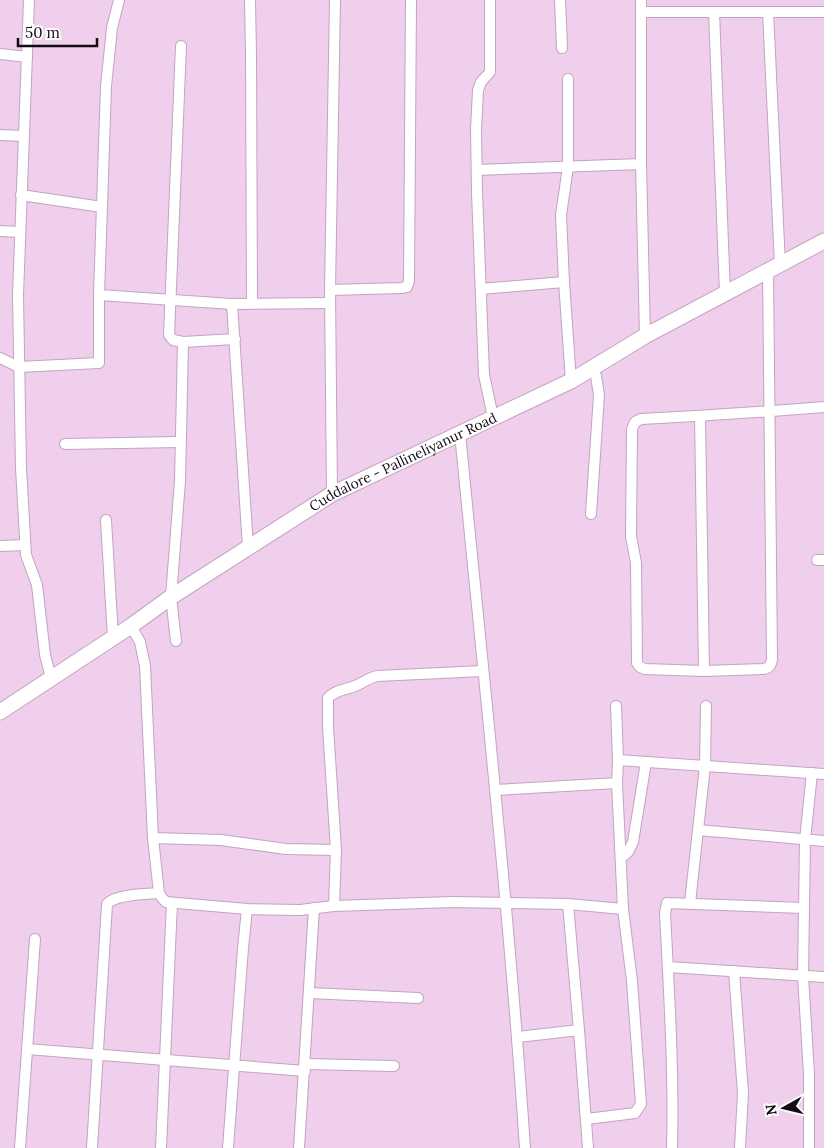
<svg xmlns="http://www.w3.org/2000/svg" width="824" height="1148" viewBox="0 0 824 1148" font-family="Lora,serif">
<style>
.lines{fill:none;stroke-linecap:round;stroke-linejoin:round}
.minor-casing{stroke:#c3a4bf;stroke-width:12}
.primary-casing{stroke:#c3a4bf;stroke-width:17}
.minor{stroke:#fff;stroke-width:10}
.primary{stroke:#fff;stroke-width:15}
.labels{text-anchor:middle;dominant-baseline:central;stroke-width:4.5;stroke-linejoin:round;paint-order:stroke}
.street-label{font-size:14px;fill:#130912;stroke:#fefbfe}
</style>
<rect width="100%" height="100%" fill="#efcfeb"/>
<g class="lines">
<defs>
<g id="minor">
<path d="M29 0 18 295 21 468 26 555 37 585 45 655 51 678"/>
<path d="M119 0 112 28 106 86 99 295 232 304 330 303"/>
<path d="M250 0 251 54 252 303"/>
<path d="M490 0V72L481 82 478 90 476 129 477 192 484 375 493 417"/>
<path d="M560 0 562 48"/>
<path d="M641 0V164L645 336"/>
<path d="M641 12H714L725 294"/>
<path d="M714 12H824"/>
<path d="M768 12 780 265"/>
<path d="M181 46 169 335 173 340 183 342 235 339"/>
<path d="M0 54 27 57"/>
<path d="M0 135 23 136"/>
<path d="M477 170 641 164"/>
<path d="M21 195 102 207"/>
<path d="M0 231 20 232"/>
<path d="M768 270 772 659C771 666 769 668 763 669L704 671 645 669 640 667 637 663 636 563 631 536 632 429 635 422 641 419C702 416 763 412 824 407"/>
<path d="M564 282 561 215 568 167V79"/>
<path d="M481 289 564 282 571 381"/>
<path d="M330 290 401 288 407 287 409 281 411 0"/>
<path d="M232 304 248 547"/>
<path d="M0 358 19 367 99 363V295"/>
<path d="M700 416 704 671"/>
<path d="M460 433C483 671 509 909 525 1148"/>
<path d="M65 444 180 442"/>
<path d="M332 494 330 290 335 0"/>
<path d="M591 514 599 395 596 376 592 368"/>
<path d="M106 520 113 638"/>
<path d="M0 546 25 545"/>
<path d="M817 560H824"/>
<path d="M131 626 140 642 145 666 153 838 159 893 162 898 166 902 247 909 300 910 334 906 452 902 568 904 623 909"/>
<path d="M176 641 171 597 180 481 183 342"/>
<path d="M616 706 618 760"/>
<path d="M495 790 617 783 618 760 824 774"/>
<path d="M698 830 824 841"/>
<path d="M153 838 221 840 286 849 336 850"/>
<path d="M621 858 628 852 633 842 646 762"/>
<path d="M690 903 705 766 706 706"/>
<path d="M568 904 579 1030"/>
<path d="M334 906 336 850 328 727V698C335 690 345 690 355 686 363 683 368 678 377 676L483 671"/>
<path d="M668 967 824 977"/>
<path d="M734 971 743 1093 740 1148"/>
<path d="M309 993 418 998"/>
<path d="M518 1037 579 1030 588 1148"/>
<path d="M27 1049 305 1071"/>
<path d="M305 1064 394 1066"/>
<path d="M587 1119 635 1113 641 1104 632 981 623 909 617 783"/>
<path d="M20 1148 35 939"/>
<path d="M92 1148 107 904C115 894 146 894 159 893"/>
<path d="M161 1148 172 903"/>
<path d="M228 1148 243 948 247 909"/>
<path d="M299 1148 314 908"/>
<path d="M672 1148C674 1070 669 991 665 913L667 903 804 908"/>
<path d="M809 1148V1074L803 976 805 840 812 773"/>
</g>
<g id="primary">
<path id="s1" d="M0 712 131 626 171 597 332 494 571 381 645 336 824 241"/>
</g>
</defs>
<use href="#minor" class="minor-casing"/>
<use href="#primary" class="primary-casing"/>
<use href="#minor" class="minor"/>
<use href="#primary" class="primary"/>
</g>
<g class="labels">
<g class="street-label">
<text stroke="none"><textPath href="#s1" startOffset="475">Cuddalore - Pallineliyanur Road</textPath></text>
</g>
</g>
<g transform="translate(784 1108) rotate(262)" stroke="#fefbfe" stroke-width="4" paint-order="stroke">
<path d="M0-4L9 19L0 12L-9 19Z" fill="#130912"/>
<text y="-8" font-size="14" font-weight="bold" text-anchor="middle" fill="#130912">N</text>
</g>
<path d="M18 38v8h79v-8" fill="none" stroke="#130912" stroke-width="2.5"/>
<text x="25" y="38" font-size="15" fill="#130912" stroke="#fefbfe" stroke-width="4" paint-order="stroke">50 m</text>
</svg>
